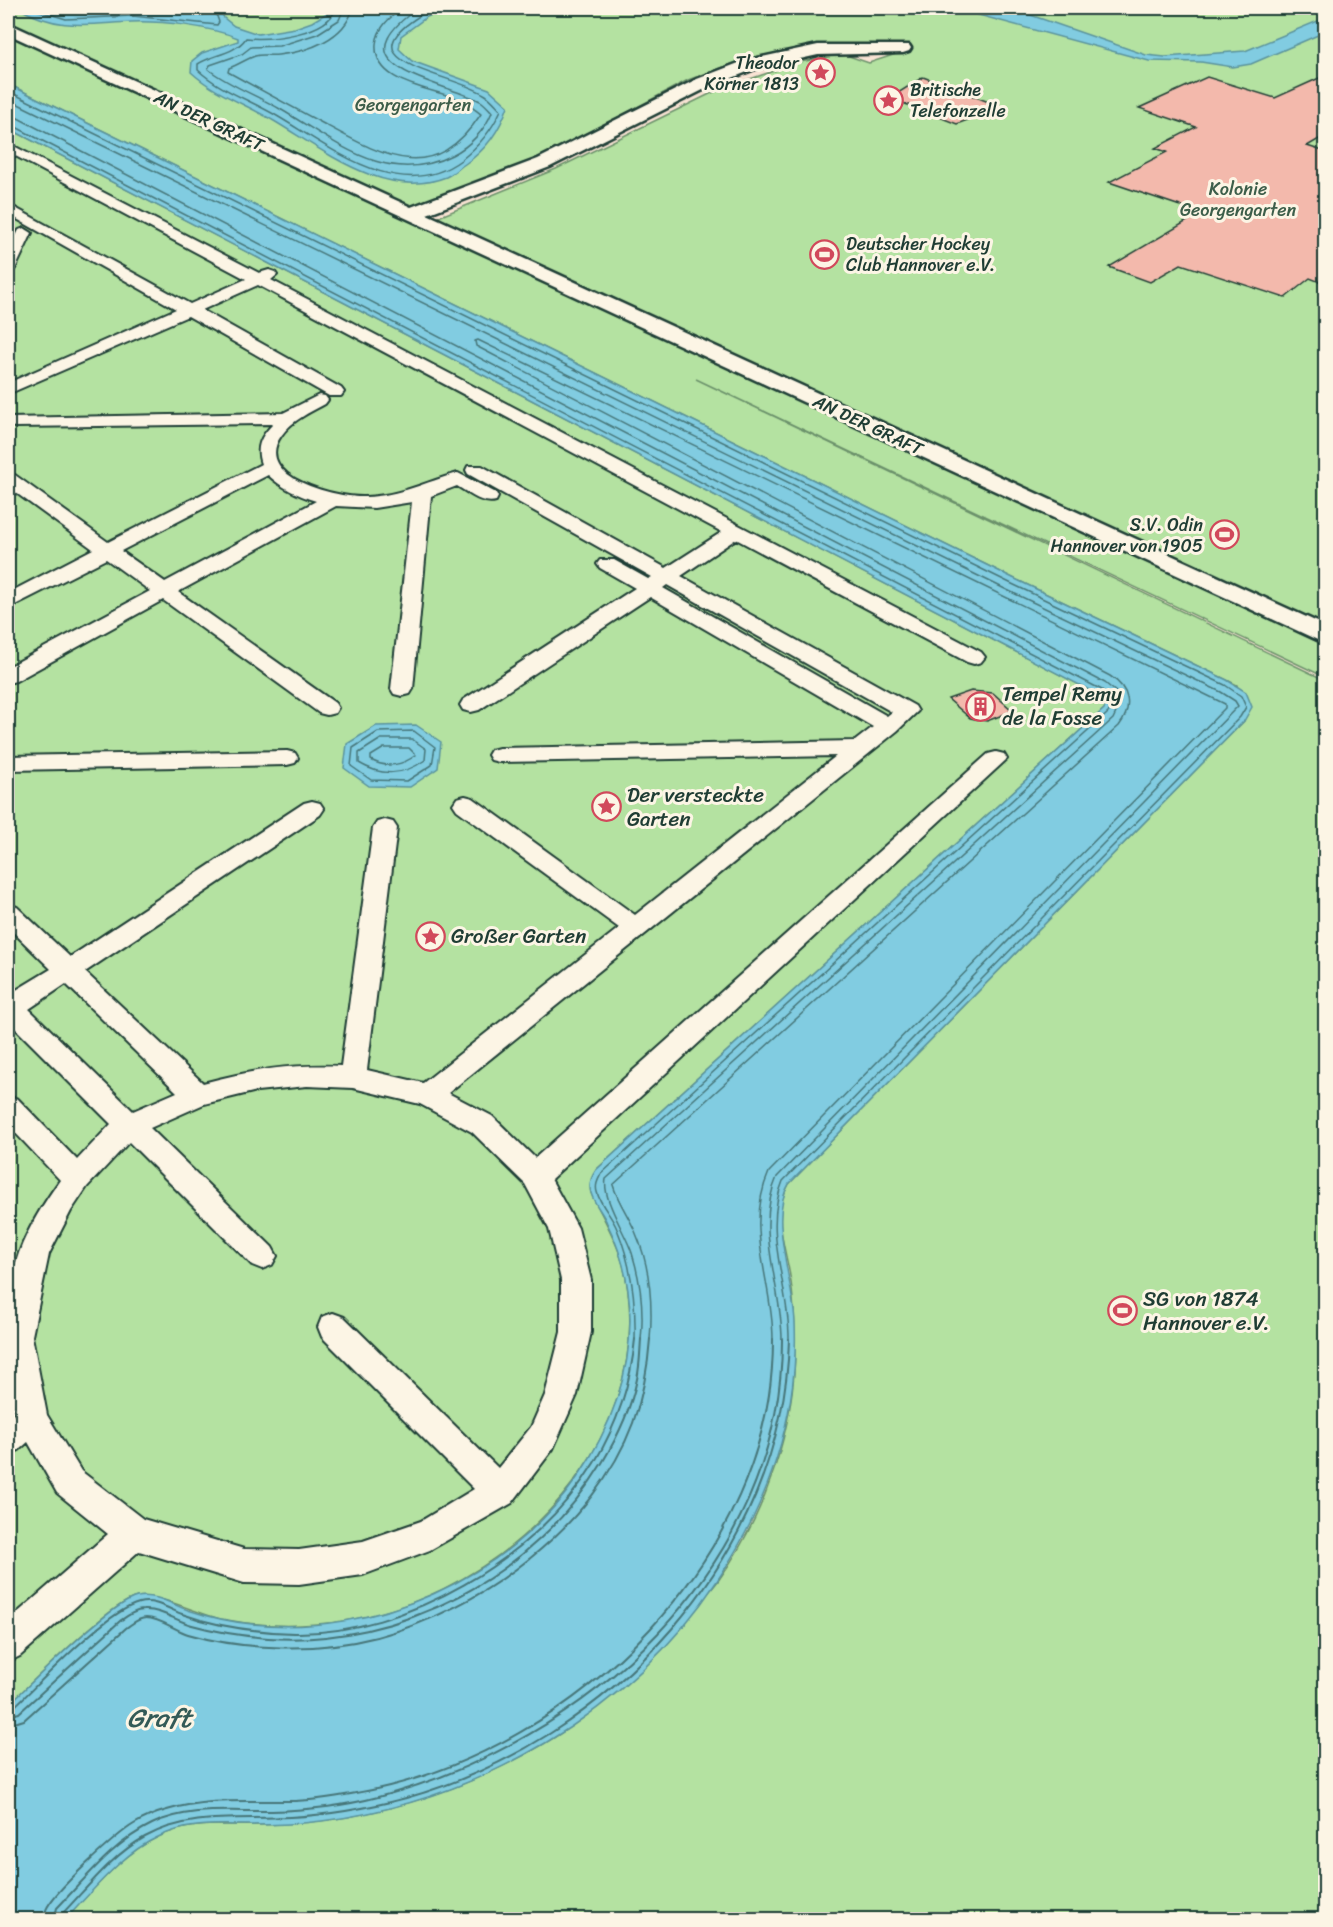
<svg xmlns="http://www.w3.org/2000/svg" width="1333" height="1927" viewBox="0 0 1333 1927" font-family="Sriracha,sans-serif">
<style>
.green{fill:#b4e2a1;stroke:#6a906a;stroke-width:1.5}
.water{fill:#81cce1;stroke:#5a939c;stroke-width:1.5}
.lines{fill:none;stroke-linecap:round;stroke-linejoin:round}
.shore-far1{stroke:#467679;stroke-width:1.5}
.shore{stroke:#467679;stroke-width:2}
.building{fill:#f3b9ac;stroke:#1f3d34;stroke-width:1.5}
.pedestrian-casing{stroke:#1f3d34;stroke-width:4}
.minor-casing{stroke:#1f3d34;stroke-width:5}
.pedestrian{fill:#fcf5e5;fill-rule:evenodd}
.minor{fill:#fcf5e5;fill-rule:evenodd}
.labels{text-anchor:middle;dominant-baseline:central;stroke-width:6;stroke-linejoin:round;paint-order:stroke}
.far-poi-label{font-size:18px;fill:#1f3d34;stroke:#fcf5e5;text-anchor:end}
.far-park-label{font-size:18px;fill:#3d5e4a;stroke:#fcf5e5}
.far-street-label{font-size:18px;fill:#1f3d34;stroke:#fcf5e5}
.poi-label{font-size:21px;fill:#1f3d34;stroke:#fcf5e5;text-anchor:start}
.near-water-label{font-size:27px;font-style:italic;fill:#335a57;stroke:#fcf5e5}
</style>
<rect width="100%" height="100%" fill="#f9e3d4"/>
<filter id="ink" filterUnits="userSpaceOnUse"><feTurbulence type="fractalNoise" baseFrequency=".0167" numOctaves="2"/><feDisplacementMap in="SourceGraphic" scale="12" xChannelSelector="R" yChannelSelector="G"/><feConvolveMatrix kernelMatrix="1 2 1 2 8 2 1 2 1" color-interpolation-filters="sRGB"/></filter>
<g filter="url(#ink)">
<g class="green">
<path d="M8 8H1325V628L436 218 556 169 718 90 800 62 843 54 869 63 893 55 852 45 796 49 737 62 688 80 564 146 503 173 409 209 8 25Z"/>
<path d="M8 30 1325 642V677L696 379 1325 680V1919H65C93 1891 121 1854 158 1837 190 1821 222 1826 257 1825 291 1824 324 1822 357 1815 445 1798 534 1759 604 1702 626 1684 645 1659 665 1637 682 1619 703 1601 718 1581 765 1515 795 1428 795 1347 795 1323 794 1299 790 1276 785 1245 771 1213 789 1184L1244 721 1237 685 1227 680 1013 578 8 84Z"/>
<path d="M8 128 1099 695 1107 703 1104 709 596 1170 591 1193C603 1218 617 1241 624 1268 664 1450 489 1612 317 1624 285 1627 252 1625 221 1619 198 1614 157 1593 137 1597 109 1603 33 1682 8 1705Z"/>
</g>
<g class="water">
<path d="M18 8H220L224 18 234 26 258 34 295 28 312 22 335 8H446L427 17 401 36 399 49 412 61 489 89 508 106C500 130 486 150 465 164 459 168 453 174 446 177 386 201 323 150 274 121 246 104 216 95 191 72L192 61 202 53 238 41V38C208 26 163 21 131 22 87 24 59 31 18 8Z"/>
<path d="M882 8H996L1016 10 1146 55 1165 57 1245 51 1325 18V32L1251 64 1233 67 1201 62 1149 61 975 14Z"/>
<path d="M8 84 1013 578 1227 680 1246 692 1252 707 1244 721 789 1184C768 1218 794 1282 795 1323 799 1416 768 1504 717 1581 630 1713 478 1801 322 1821 299 1824 275 1825 251 1825 219 1825 188 1822 158 1837 121 1854 93 1891 65 1920L8 1919V1705C33 1682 109 1604 137 1597 155 1593 171 1604 188 1610 209 1617 231 1622 252 1624 374 1637 506 1579 577 1478 609 1431 630 1377 630 1320 630 1287 622 1253 607 1223 603 1213 594 1204 591 1193 588 1184 591 1177 596 1170L1104 709 1107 703 1099 695 8 128Z"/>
<path d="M416 725 441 742 438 768 410 787 369 786 344 768 347 744 376 726Z"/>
</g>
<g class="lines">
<g class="shore-far1">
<path d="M30 8 66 19 133 16 217 25 219 22 214 8"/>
<path d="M50 8 68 12 133 9 203 15 206 8"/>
<path d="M336 8C328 35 269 40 246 38 235 54 214 54 198 64V70C221 91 250 100 277 116 330 147 400 205 461 160 479 146 492 130 501 110 496 105 490 97 484 94 446 71 333 63 433 8"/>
<path d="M344 8 339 20 317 34 279 46 251 47 242 54 210 65 208 69C230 86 256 95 280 109 335 141 387 188 452 155 470 146 485 130 492 112 489 109 486 105 482 102 476 98 467 96 460 93 411 75 345 60 418 8"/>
<path d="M353 8C345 39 307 52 278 55 270 56 262 54 255 56 246 59 238 65 229 68L228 72C259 89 290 106 322 123 383 156 433 187 481 114 473 108 467 103 458 99 431 88 373 84 376 44 378 27 390 17 403 8"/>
<path d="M8 91 1010 583 1225 685 1241 696 1246 707 1240 717 783 1181C762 1232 790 1287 789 1340"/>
<path d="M8 99 1007 590 1221 692 1235 701 1238 706 777 1177C754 1230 782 1285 782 1340"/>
<path d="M8 115 16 117 1105 683 1116 692 1120 704 1113 719 606 1179C602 1199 625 1232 632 1253 641 1282 644 1310 641 1340"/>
<path d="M8 123 1102 690 1110 697 1113 704 1108 713 601 1174C598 1180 595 1185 597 1192 600 1205 612 1216 617 1229 632 1265 636 1302 635 1340"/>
<path d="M414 731 435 747 432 765 407 781 371 780 351 766 353 748 378 732Z"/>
<path d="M381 739H412L426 749 425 760C403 776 382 777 359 763V753Z"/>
<path d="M384 748H409L416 755C403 765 386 769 371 760V756Z"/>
<path d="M650 1340C653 1303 650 1265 635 1231 628 1215 618 1202 613 1185L1119 726C1133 707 1130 689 1110 676L476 346 475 341 478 340 1225 704V708L769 1172C744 1229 773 1282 773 1340"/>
</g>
<g class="shore">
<path d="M8 1709 14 1707C42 1681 105 1612 139 1603 154 1599 169 1609 182 1614 218 1627 256 1632 294 1633 406 1635 536 1558 594 1463 617 1425 631 1383 635 1339"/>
<path d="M8 1716 19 1713 120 1621C127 1616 135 1610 144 1610 161 1609 176 1621 192 1625 217 1632 243 1636 268 1638 401 1647 533 1576 602 1463 617 1438 631 1409 637 1379 640 1366 640 1352 641 1339"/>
<path d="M8 1725 24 1720 126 1628C132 1624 138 1618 146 1618 160 1618 175 1630 188 1634 215 1642 241 1646 269 1647 305 1649 342 1646 377 1637 481 1610 595 1526 633 1423 643 1395 648 1368 650 1339"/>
<path d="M45 1920C45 1919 46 1910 46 1910 53 1892 117 1834 134 1824 144 1818 156 1813 167 1810 208 1797 253 1802 295 1801 321 1800 347 1795 372 1790 576 1747 774 1556 773 1339"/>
<path d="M54 1920 57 1908C86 1878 114 1842 152 1824 189 1806 232 1812 272 1811 307 1810 344 1806 378 1797 585 1743 783 1567 782 1339"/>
<path d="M61 1920 63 1913C88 1887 112 1855 145 1837 190 1812 241 1820 290 1817 330 1815 368 1808 406 1798 610 1741 784 1556 789 1339"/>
</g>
</g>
<g class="building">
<path d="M1326 75V135L1307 146 1326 152 1325 284 1310 278 1285 298 1181 264 1150 282 1109 267 1201 213 1109 182 1167 152 1155 148 1196 127 1139 108 1207 77 1275 98Z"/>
<path d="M923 77 1002 107 957 124 890 98Z"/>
<path d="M971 691 993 693 1013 711 987 721 970 718 948 699Z"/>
</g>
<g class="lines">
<defs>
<g id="pedestrian">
<path d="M8 143 259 273 269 270 275 272 277 275 271 280 981 652 985 657 981 662 974 664 967 662 736 539 681 576 915 706 918 711 897 731 448 1093 492 1116 535 1158 988 754 996 752 1004 754 1007 759 551 1179 578 1228 591 1280V1332L577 1395 553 1449 512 1503 430 1550 363 1575 299 1584 244 1583 139 1551 20 1656 8 1662V1621L108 1534 57 1493 28 1442 19 1450 8 1454V1419L15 1413C6 1361 1 1304 19 1253 28 1228 45 1201 60 1180L8 1125V1096L18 1099 77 1160 111 1124 8 1021V995L51 969 8 927V904L17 907 70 957 304 803 312 801 320 803 324 809 320 815 85 972 203 1083C252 1070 290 1064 341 1066L373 828 377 822 385 820 393 822 397 828 367 1070 423 1083 619 928 457 810 453 804 457 798 465 796 473 798 635 915 836 756 499 762 491 760 488 755 491 750 499 748 855 741 873 727 650 597 479 710 471 712 463 710 460 705 463 700 635 588 600 568 597 564 600 560H614L648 579 652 577 468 474 466 470 468 466H482L666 568 722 532 258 285 202 310 341 388 344 392 341 396H329L188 316 8 394V383L176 309 8 214V204L190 304 246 279 8 152ZM667 585 892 712 887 716 663 588ZM66 984 177 1092 133 1111 29 1009ZM307 1086 353 1088 420 1104 472 1132 525 1184 549 1229 561 1280V1332L545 1395 531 1427 498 1468 344 1317 333 1313 322 1317 318 1327 322 1337 474 1489 421 1521 363 1541 299 1550 244 1549 143 1519 81 1471 47 1415 32 1336 49 1254 71 1211 87 1187 129 1142 252 1265 262 1269 272 1265 277 1256 272 1247 150 1128 204 1104 257 1091Z"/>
<path d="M24 228 32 233 16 267 14 270 8 272V252L19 230Z"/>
<path d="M319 395 325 396 328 400 325 404C309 413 292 420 281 436 252 478 338 498 365 497 400 496 425 482 458 473L496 493 498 497 496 501C482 505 469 493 457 486L431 496 413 689 410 694 402 696 394 694 391 689 412 502 374 508 336 506 178 592 335 703 338 708 335 713 327 715 319 713 163 600 16 681 8 683V667L150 591 106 559 15 605 8 607V593L93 549 8 487V474L15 475 108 542 261 464C255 447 261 436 273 424L15 427 9 426V418L283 413ZM268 475C282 488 297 495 316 501L165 582 121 551Z"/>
<path d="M287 751 295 753 298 758 295 763 287 765 8 770V756Z"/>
</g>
<path id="minor" d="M8 23 411 207 538 159 697 79 744 61 818 45H909L911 48 909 51 903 53 818 55 755 69 709 87 550 167 427 214 1326 626V644L8 34Z"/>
</defs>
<use href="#pedestrian" class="pedestrian-casing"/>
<use href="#minor" class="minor-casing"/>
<use href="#pedestrian" class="pedestrian"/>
<use href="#minor" class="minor"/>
</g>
</g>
<defs>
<symbol id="sight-ring" viewBox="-11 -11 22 22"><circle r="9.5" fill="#fcf5e5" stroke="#d1495b" stroke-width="1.5"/><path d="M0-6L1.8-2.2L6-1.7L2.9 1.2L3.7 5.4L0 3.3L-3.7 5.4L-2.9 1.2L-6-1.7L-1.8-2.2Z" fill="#d1495b"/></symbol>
<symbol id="stadium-ring" viewBox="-11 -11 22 22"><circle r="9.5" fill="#fcf5e5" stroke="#d1495b" stroke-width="1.5"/><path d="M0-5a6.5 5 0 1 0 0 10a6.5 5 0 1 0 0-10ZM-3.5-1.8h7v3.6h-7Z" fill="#d1495b"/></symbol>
<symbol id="building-ring" viewBox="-11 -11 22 22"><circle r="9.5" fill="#fcf5e5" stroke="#d1495b" stroke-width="1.5"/><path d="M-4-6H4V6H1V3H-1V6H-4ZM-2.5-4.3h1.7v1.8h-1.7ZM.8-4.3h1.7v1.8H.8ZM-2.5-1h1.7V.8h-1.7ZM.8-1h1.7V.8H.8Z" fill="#d1495b"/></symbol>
</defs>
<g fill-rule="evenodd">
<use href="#sight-ring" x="804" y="56" width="33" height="33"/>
<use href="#sight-ring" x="872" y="84" width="33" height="33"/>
<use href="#stadium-ring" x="808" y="238" width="33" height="33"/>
<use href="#stadium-ring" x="1208" y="518" width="33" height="33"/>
<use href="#building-ring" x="964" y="690" width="33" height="33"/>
<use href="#sight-ring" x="590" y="790" width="33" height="33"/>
<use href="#sight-ring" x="414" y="920" width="33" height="33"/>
<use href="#stadium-ring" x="1106" y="1294" width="33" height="33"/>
</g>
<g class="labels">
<g class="far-poi-label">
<text x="799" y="63">Theodor<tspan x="799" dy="21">Körner 1813</tspan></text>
<text x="910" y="90" text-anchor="start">Britische<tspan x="910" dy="21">Telefonzelle</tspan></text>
<text x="846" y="244" text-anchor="start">Deutscher Hockey<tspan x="846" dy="21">Club Hannover e.V.</tspan></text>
<text x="1203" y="525">S.V. Odin<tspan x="1203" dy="21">Hannover von 1905</tspan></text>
</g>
<g class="far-park-label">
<text x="413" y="105">Georgengarten</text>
<text x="1238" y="189">Kolonie<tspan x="1238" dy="21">Georgengarten</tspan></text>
</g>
<g class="far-street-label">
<text transform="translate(209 121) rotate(25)">AN DER GRAFT</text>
<text transform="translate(868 425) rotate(25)">AN DER GRAFT</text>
</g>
<g class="poi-label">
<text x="1002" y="694">Tempel Remy<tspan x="1002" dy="24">de la Fosse</tspan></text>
<text x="627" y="795">Der versteckte<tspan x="627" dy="24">Garten</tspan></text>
<text x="451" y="936">Großer Garten</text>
<text x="1143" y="1299">SG von 1874<tspan x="1143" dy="24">Hannover e.V.</tspan></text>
</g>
<g class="near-water-label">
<text x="159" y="1718">Graft</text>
</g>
</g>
<rect width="1333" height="1927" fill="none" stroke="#fcf5e5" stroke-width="30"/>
<rect x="15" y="15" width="1303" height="1897" fill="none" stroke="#1f3d34" stroke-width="2" filter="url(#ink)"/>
</svg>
